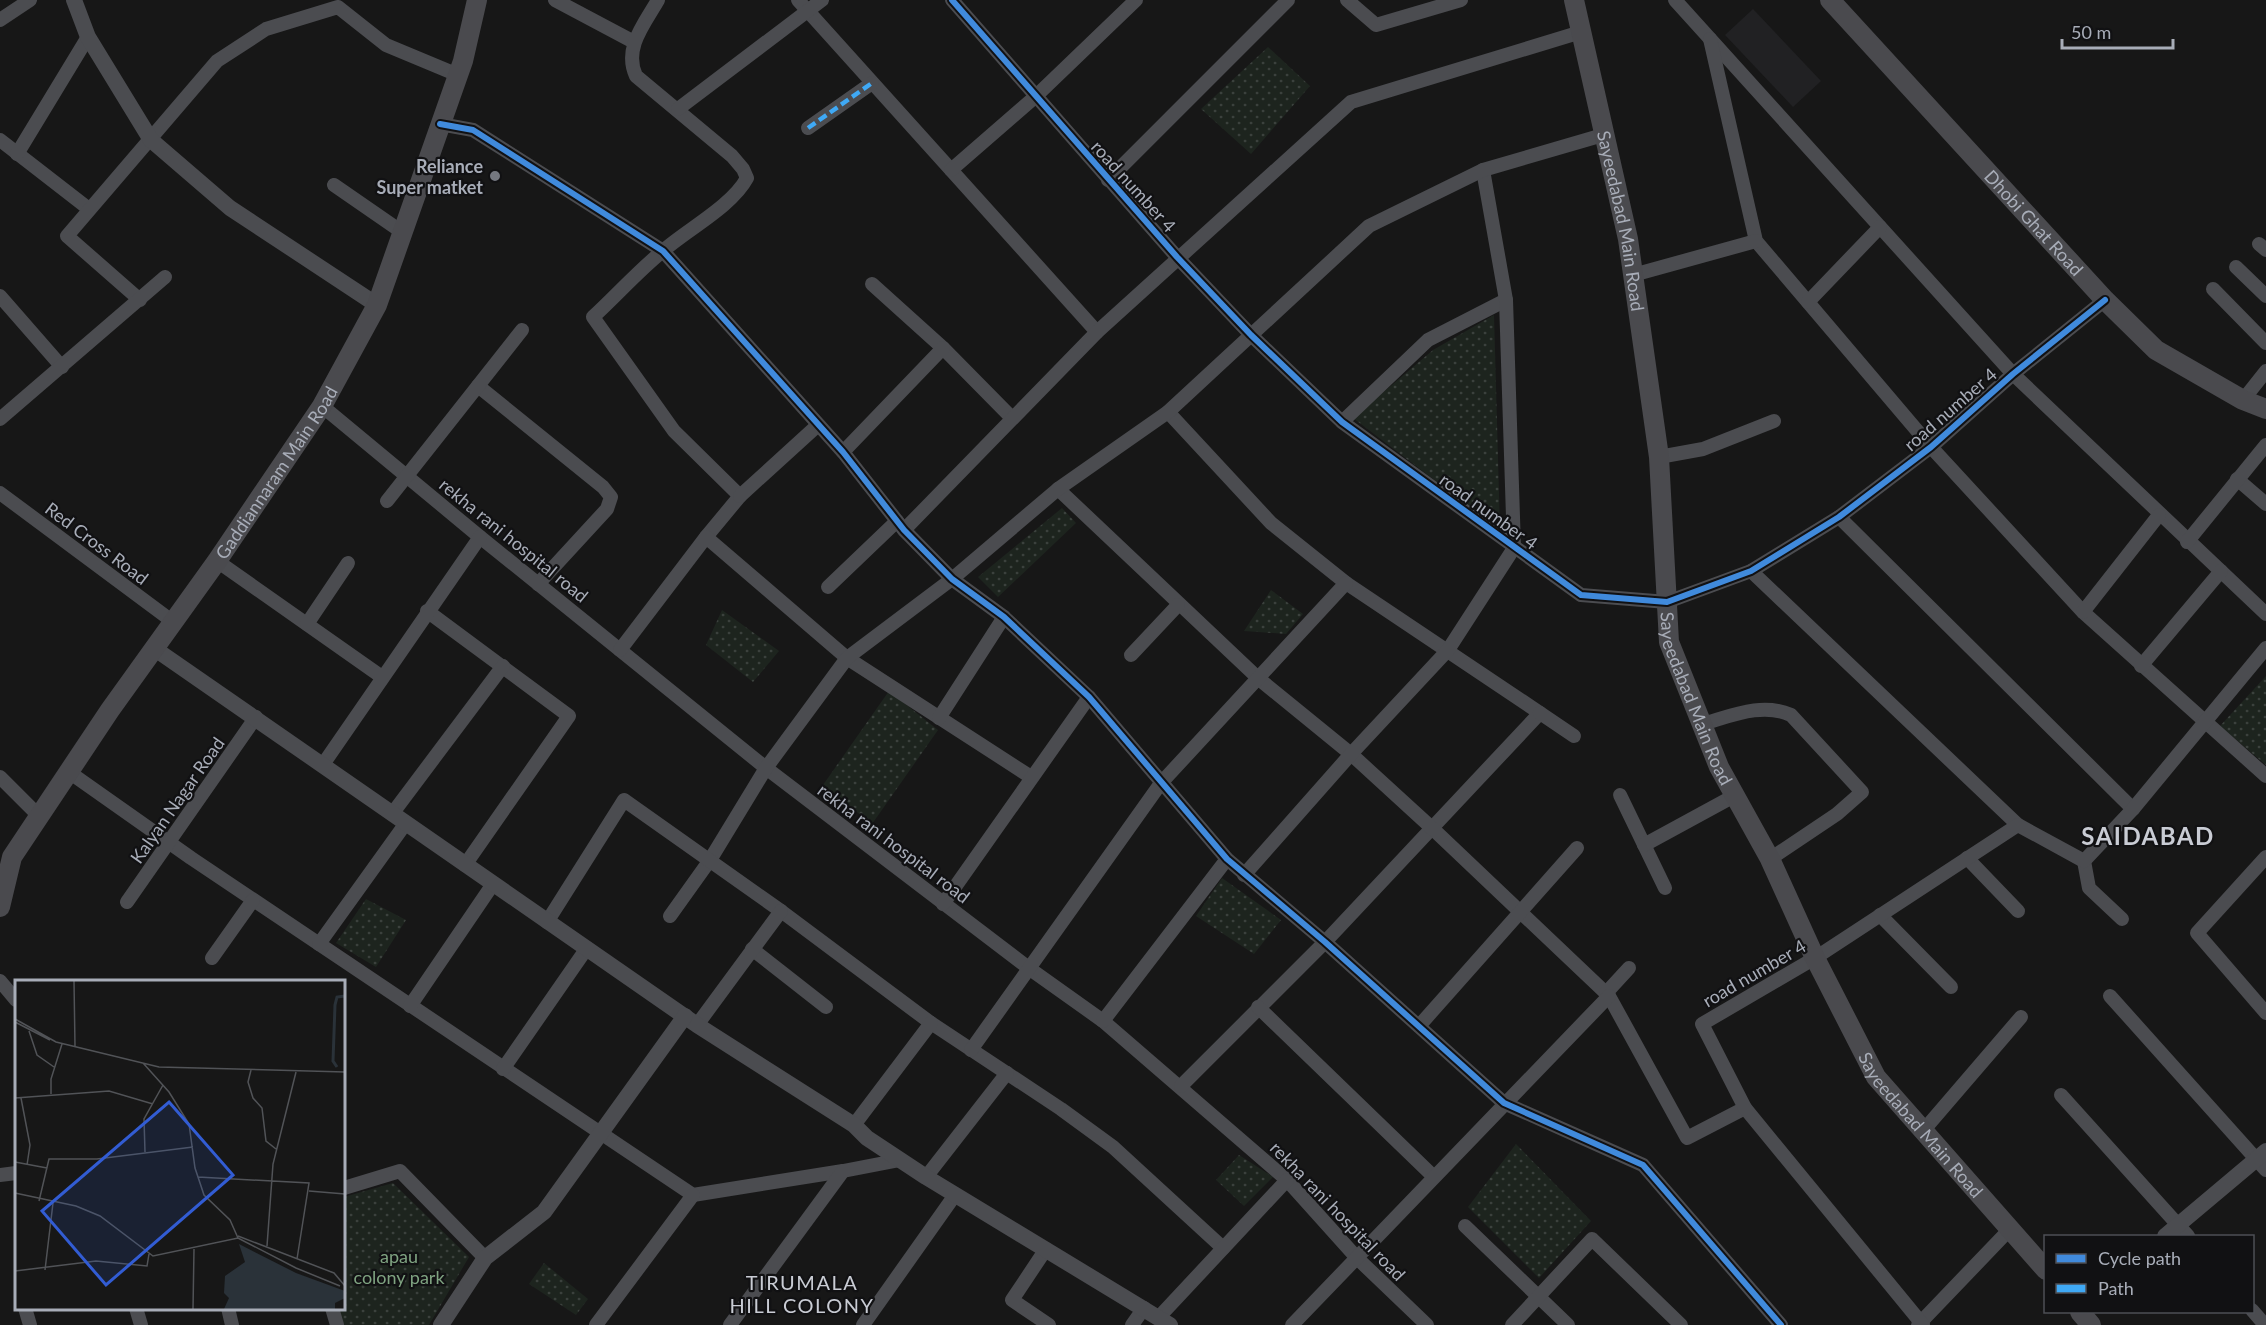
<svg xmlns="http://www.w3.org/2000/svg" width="2266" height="1325" viewBox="0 0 2266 1325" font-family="Lato,sans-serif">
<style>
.built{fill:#212123}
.park{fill:url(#park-dots)}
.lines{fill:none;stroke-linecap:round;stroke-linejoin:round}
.minor{stroke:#4b4c50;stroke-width:14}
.tertiary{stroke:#4b4c50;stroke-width:16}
.secondary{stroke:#4a4a4e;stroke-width:20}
.quiet{stroke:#3fa9f5;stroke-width:4.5;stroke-dasharray:9 4.5;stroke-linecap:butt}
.cycleway-casing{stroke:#111113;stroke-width:10}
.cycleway{stroke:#408adc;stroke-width:6}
.poi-dot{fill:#757880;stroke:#111113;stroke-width:2}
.labels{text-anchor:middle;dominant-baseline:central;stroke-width:4.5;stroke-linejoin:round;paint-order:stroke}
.poi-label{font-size:18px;font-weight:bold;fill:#a8adb8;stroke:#111113;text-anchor:end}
.street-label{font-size:18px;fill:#a8adb8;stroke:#111113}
.park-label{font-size:18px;fill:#7fa381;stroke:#111113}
.neighbourhood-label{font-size:20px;letter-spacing:1.5px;fill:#c9ccd4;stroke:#111113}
.district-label{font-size:24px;font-weight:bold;letter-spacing:1.5px;fill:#c9ccd4;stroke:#111113}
.inset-river{fill:none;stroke:#2a3239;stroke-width:3}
.inset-road{fill:none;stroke:#515357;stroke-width:1.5}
.view{fill:#325cd3;fill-opacity:0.15;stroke:#325cd3;stroke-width:3}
.inset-edge{fill:none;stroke:#a8adb8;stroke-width:3}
</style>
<defs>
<pattern id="park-dots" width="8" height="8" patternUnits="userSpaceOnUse" patternTransform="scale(1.5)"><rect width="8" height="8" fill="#1d241e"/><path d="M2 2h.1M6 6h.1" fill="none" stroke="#3b413d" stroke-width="1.8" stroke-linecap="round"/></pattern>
</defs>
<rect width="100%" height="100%" fill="#171717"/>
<path class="built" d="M1753 9 1821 81 1793 107 1725 35Z"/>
<g class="park">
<path d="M1268 47 1310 86 1251 154 1201 109Z"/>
<path d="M1494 315 1500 530 1353 418 1433 350Z"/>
<path d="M1062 508 1076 523 998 597 978 577Z"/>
<path d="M1271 590 1303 614 1286 634 1244 631Z"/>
<path d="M722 610 779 651 753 682 706 645Z"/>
<path d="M2266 676V765L2220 726Z"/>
<path d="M889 691 938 730 872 824 823 785Z"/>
<path d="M1222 878 1281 920 1254 954 1196 916Z"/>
<path d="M366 899 406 920 376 967 336 943Z"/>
<path d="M1516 1144 1591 1221 1539 1278 1468 1207Z"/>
<path d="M1239 1155 1273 1177 1244 1206 1216 1180Z"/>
<path d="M393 1183 469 1257 429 1325H341L336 1309 344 1308V1197Z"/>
<path d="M544 1263 588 1299 576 1315 529 1284Z"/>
</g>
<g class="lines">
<g class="minor">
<path d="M555 0 634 42"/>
<path d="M658 0C645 23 623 48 636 76L732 156 743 169 747 178C732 206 688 229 664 250 639 270 617 295 593 317L674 431 740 496 706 537"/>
<path d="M798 0 1097 332"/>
<path d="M952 0 1177 257 1251 335 1342 422 1581 595 1667 602 1751 571 1839 517 1931 447 2013 374 2105 300"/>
<path d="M1347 0 1376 25 1461 0"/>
<path d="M1675 0 2013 374 2266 614"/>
<path d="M0 20 30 0"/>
<path d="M1710 39 1756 241 1931 447 2083 612 2266 776"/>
<path d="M678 109 822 0"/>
<path d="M440 124 473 130 663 251 843 452 904 530 952 579 1004 617 1089 697 1227 859 1325 942 1504 1103 1643 1165 1781 1325"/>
<path d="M808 128 872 83"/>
<path d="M0 140 89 209"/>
<path d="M17 154 88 37"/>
<path d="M951 170 1035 97 1136 0"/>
<path d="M1108 180 1288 0"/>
<path d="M334 185 402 232"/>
<path d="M2259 244 2266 250"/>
<path d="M2236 267 2266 296"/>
<path d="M1633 275 1756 241"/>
<path d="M872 284 943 348 1012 418"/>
<path d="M2213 289 2266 343"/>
<path d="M0 296 62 367"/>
<path d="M140 300 67 236 217 61 266 29 338 7 386 45 458 75"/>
<path d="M1808 302 1880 227"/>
<path d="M478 386 603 487 611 497 607 509 538 584"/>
<path d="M2243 400 2266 371"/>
<path d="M322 406 480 537 766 768 1030 969 1103 1021 1287 1180 1357 1258 1427 1325"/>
<path d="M1168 412 1271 523 1346 583 1540 713 1325 942 1181 1086"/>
<path d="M0 419 165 277"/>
<path d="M1342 422 1428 340 1506 300"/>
<path d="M843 452 943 348"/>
<path d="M1659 457 1703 449 1774 421"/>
<path d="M2237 479 2266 504"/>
<path d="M1058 489 1259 679 1351 754 1433 829 1609 996 1687 1138 1745 1108"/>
<path d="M0 493 172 621"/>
<path d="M740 496 818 425"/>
<path d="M387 501 522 330"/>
<path d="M1839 517 2133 809"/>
<path d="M904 530 1097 332 1351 102 1581 32"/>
<path d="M2187 542 2266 445"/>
<path d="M217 561 382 677"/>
<path d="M1751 571 2018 825"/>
<path d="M828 587 897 521"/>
<path d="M427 611 569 716 465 865"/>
<path d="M2083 612 2159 515"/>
<path d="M307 624 348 563"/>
<path d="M620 650 706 537 847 658 1031 777"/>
<path d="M1131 655 1178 605"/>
<path d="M2141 666 2221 571"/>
<path d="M1540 713 1574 736"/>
<path d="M939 718 1004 617"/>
<path d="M1702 724C1731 716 1762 702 1791 715L1862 792 1837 814 1770 859"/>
<path d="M324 763 480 537"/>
<path d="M69 772 191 858 693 1195 843 1171"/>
<path d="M0 777 39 816"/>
<path d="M1620 795 1665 888"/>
<path d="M392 814 503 666"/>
<path d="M1644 845 1734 796"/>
<path d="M2266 857 2197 933 2266 1013"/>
<path d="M1967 858 2018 911"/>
<path d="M2084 861 2089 888 2122 919"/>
<path d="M1244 875 1351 754 1448 650 1514 548 1506 300 1483 170"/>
<path d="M127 902 256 717"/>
<path d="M943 904 1089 697"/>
<path d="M1880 915 1951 987"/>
<path d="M670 916 710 860 766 768 847 658 952 579 1058 489 1168 412 1369 226 1483 170 1603 135"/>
<path d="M547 922 624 800 781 911 931 1023 1061 1109 1113 1147 1223 1248"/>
<path d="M319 944 406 823"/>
<path d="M752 949 826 1007"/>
<path d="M212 958 253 900"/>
<path d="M0 981 16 1000"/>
<path d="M1606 993 1629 968"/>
<path d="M2110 996 2266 1170"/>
<path d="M410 1006 493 884"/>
<path d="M1258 1007 1433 1176"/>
<path d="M1103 1021 1227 859"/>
<path d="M697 1025 781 911"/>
<path d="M1419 1026 1577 848"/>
<path d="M971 1050 1161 783 1346 583"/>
<path d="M503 1069 587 948"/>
<path d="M2061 1095 2188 1236"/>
<path d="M854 1125 931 1023"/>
<path d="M1923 1131 2021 1017"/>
<path d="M0 1175 16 1173"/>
<path d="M926 1177 1007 1073"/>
<path d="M344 1188 400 1171 485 1258"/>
<path d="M1465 1226 1568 1325"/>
<path d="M1046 1249 1012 1300 1049 1325"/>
<path d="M25 1308 30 1325"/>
<path d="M136 1308 141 1325"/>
<path d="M228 1308 232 1325"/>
<path d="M332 1308 337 1325"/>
<path d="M2252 1310 2265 1325"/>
<path d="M1159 1317 1287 1180"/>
<path d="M596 1325 693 1195"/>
<path d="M730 1325 843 1171 900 1160"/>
<path d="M863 1325 955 1195"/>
<path d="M1132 1325 1144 1308"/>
<path d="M1292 1325 1609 996"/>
<path d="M1512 1325 1592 1239 1681 1325"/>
<path d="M1918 1325 2011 1228"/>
<path d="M1923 1325 1745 1108 1702 1024 1815 958 2018 825 2084 861 2133 809 2266 648"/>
</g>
<g class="tertiary">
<path d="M74 0 88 37 151 140 230 208 377 305"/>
<path d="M155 649 697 1025 854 1125 867 1138 926 1177 1170 1325"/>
<path d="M2165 1236 2266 1151"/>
<path d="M441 1325 485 1258 544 1212 685 1016"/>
</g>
<g class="secondary">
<path id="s1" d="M1574 0 1628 239 1659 457 1669 642 1719 767 1770 859 1815 958 1876 1077 2046 1270"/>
<path id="s2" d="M1830 0 2105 300 2156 350 2243 400 2266 409"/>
<path id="s3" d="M0 907 12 857 110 710 217 561 322 406 377 305 463 61 477 0"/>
<path d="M2080 1312 2091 1325"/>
</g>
<path class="quiet" d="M808 128 872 83"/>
<defs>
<g id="cycleway">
<path d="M952 0 1177 257 1251 335 1342 422 1581 595 1667 602 1751 571 1839 517 1931 447 2013 374 2105 300"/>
<path d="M440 124 473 130 663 251 843 452 904 530 952 579 1004 617 1089 697 1227 859 1325 942 1504 1103 1643 1165 1781 1325"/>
</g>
</defs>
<use href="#cycleway" class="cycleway-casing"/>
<use href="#cycleway" class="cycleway"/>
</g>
<circle class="poi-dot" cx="495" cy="176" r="6"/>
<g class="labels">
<g class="poi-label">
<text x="483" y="166">Reliance<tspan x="483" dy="21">Super matket</tspan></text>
</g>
<g class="street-label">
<text transform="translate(1134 186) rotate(48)">road number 4</text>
<text stroke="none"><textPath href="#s1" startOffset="226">Sayeedabad Main Road</textPath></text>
<text stroke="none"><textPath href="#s2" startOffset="302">Dhobi Ghat Road</textPath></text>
<text transform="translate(1950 409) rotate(-41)">road number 4</text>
<text stroke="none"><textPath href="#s3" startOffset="518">Gaddiannaram Main Road</textPath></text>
<text transform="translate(1489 511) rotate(36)">road number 4</text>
<text transform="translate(514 540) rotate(39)">rekha rani hospital road</text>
<text transform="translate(97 543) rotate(37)">Red Cross Road</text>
<text stroke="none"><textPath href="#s1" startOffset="712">Sayeedabad Main Road</textPath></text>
<text transform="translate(177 800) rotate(-55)">Kalyan Nagar Road</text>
<text transform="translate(894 843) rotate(37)">rekha rani hospital road</text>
<text transform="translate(1754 973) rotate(-30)">road number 4</text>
<text stroke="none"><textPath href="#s1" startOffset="1198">Sayeedabad Main Road</textPath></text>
<text transform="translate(1338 1211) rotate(46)">rekha rani hospital road</text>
</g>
<g class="park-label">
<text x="399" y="1256">apau<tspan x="399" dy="21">colony park</tspan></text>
</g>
<g class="neighbourhood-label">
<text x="802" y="1282">TIRUMALA<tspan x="802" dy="23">HILL COLONY</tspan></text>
</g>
<g class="district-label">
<text x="2148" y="835">SAIDABAD</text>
</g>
</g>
<g transform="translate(15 980)">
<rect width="330" height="330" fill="#171717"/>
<path d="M224 264 281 293 330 311V318L320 323V329H209L214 318 209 313 210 296 230 282Z" fill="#2a3239"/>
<path class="inset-river" d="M322 87 318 81 320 25 322 17 330 16"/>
<path class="inset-road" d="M59 1 60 66M0 39 41 62 144 87 330 92M0 42 35 60M14 51 22 75 39 87M128 83 154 112 174 144 180 188 189 215 215 240 223 258M236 90 233 102 238 118 247 128 251 161 261 169M36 114V99L47 64M0 118 94 111 138 124M6 118 15 165 12 185M130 172 129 139 148 105M0 182 32 188M183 197 294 203 282 279M294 211 330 214M0 213 61 226 85 236 138 276 223 258 281 288 325 306M24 221 34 179H82L178 167M223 256 319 293 330 306M252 266 258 184 281 92M30 290 38 223M0 291 81 281 132 286 134 274M178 329 179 269"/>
<path class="view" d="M154 122 218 195 91 305 27 231Z"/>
<rect width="330" height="330" class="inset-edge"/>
</g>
<rect x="2044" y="1235" width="210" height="78" fill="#111113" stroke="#4d4f55" stroke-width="1.5"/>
<rect x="2056" y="1254" width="30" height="9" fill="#408adc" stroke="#4d4f55" stroke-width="1.5"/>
<text x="2098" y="1265" font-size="18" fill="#a8adb8">Cycle path</text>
<rect x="2056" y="1284" width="30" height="9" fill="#3fa9f5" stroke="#4d4f55" stroke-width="1.5"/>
<text x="2098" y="1295" font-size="18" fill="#a8adb8">Path</text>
<path d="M2062 39v9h111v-9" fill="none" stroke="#a8adb8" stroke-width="3"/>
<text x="2071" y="39" font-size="18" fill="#a8adb8" stroke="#111113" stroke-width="4.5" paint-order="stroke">50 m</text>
</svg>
